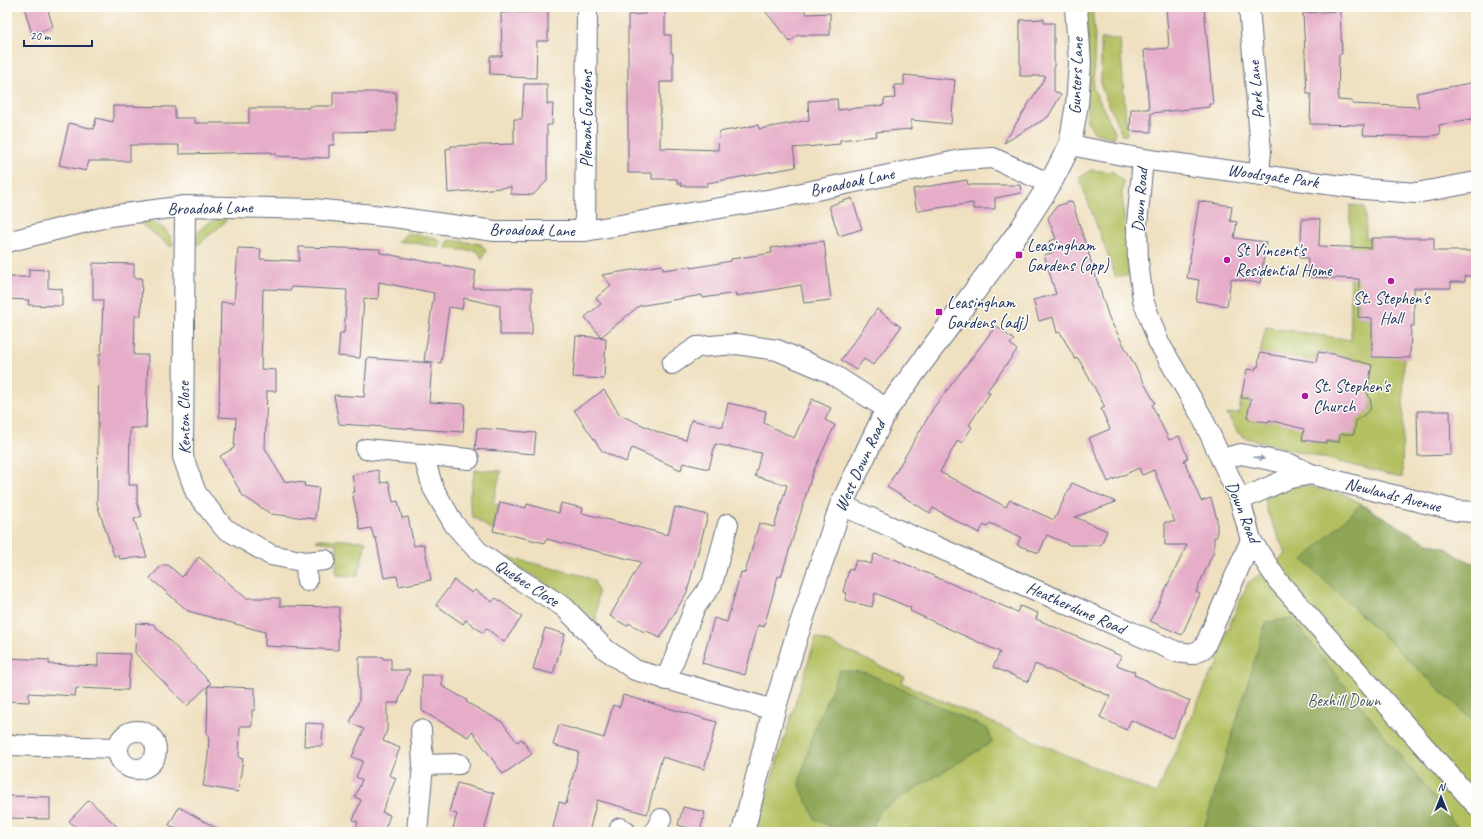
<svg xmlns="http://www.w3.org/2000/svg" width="1483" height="839" viewBox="0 0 1483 839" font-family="Caveat,sans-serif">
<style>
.green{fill:#b3bf61;stroke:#677760}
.forest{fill:#8ea657;stroke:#546a5a}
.building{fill:#e6adc9}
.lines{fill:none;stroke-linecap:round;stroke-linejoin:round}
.minor-casing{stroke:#656d80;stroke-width:22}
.tertiary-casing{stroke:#656d80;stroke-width:24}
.minor{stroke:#fff;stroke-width:20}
.tertiary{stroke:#fff;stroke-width:22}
.oneway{fill:#8d97ae}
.poi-dot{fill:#b5179e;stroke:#fdfcf7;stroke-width:1.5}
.labels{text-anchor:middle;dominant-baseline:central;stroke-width:3;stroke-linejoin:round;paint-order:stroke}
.street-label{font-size:17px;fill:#1b2f5e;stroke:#fdfcf7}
.poi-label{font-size:17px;fill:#1b2f5e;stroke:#fdfcf7;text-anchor:start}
.park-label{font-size:17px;fill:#495a5f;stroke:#fdfcf7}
</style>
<rect width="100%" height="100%" fill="#fdfcf7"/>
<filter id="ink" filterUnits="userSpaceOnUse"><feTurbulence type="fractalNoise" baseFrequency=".025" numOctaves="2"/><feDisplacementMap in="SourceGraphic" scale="8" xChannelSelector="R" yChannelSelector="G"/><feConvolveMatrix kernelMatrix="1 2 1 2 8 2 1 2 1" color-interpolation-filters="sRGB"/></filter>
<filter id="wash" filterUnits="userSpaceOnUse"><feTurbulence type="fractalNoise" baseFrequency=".012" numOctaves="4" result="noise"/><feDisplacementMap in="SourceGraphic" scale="16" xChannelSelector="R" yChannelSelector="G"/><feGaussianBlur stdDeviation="0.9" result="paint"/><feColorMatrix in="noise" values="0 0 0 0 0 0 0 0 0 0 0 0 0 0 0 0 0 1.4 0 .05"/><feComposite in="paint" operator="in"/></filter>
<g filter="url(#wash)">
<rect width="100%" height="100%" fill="#efe0c0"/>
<g class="green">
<path d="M1085 7H1092L1095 37 1093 88 1115 132 1114 138 1095 133 1087 121 1088 38Z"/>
<path d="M1101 39H1120L1127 135H1122L1101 87Z"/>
<path d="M1091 170 1113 172 1124 182 1122 193 1129 275 1116 278 1079 177Z"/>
<path d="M1350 205 1365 207 1366 238H1371V264L1375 298H1358V317L1372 318V349L1404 358 1402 478 1246 438 1238 433 1227 414 1239 413 1241 398 1250 399V402L1266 421V423H1268L1272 419 1305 425 1313 441 1326 443 1327 441 1336 443 1339 431 1354 433 1355 418 1362 416 1370 410 1371 401 1341 359 1342 356 1321 355V352H1318L1315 366 1260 353 1266 327 1351 340Z"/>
<path d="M223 218 227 220 198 245 195 244C195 228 209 221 223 218Z"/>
<path d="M148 221C162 225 170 231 173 245L171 247 140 223Z"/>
<path d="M407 233 437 238 441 244 439 248 411 242H397Z"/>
<path d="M450 240 481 244 486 250 482 260 478 251 447 249 446 244Z"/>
<path d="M475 470 501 471 493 503 499 505 493 531 472 516 469 499Z"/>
<path d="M1292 485 1308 486 1346 495 1425 542 1446 548 1461 558 1476 564V832H755L816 637 905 677 902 683 1156 794 1210 675 1219 663 1215 658 1248 583 1286 554 1266 509 1265 497Z"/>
<path d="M319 539 366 541 358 576 336 575 337 544 316 541Z"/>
<path d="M508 557 584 576 594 581 598 592 596 625 560 592 527 572 501 559Z"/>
</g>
<g class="forest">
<path d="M1361 504 1425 542 1446 548 1461 558 1476 564V724L1303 560Z"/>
<path d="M1292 619 1461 832H1203L1266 622Z"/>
<path d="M840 670 867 673 988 729 992 742 879 811 871 832H842L815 819 799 784 815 727Z"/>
</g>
<g id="blocks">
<g class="building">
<path d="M24 7H47L53 27 32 34Z"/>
<path d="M645 7H665V35H671V53H673V82H660V148L718 150 719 132 758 125 759 129 809 120 808 101 837 99 838 110 884 105V99L895 98 894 85H904V75L955 80 951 124 911 120V129L876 132 877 136 840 140V144L793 148 796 167 707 183V186H681V183H677V179H652V173H628V15L645 14Z"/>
<path d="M762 7H802L807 14 830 13V35H798L790 42Z"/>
<path d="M1166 7H1204L1213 104H1209V107L1151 113V132L1130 131 1131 109H1149L1144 50 1169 48Z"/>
<path d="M1340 11 1342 54H1339L1338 100 1352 101V104L1419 107 1416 93 1476 82V118L1439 125 1440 134 1428 137 1363 135 1364 125 1310 124 1311 94H1307L1303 13Z"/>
<path d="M548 12V41H537L536 78 510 77V75L490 74V56H502L501 13Z"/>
<path d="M1044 19V23H1054V91L1061 95 1048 117 1004 143 1046 76H1020V20Z"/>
<path d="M524 84H547V104H553L552 125H547V181L533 195 511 194V187L448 193 446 149 451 148V146L514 144V119H522Z"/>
<path d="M333 92H396V131L334 132V145H329V158L276 156V153H271V152L179 154V145H130V161H89L86 171 59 165 69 123 94 129 96 118 113 122V106L175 107V118H195V123H249V108H309V106H333Z"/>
<path d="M967 180 968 185H1020L1021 193 995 198V209H973V203L917 211 913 189Z"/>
<path d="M852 198 862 229 839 236 829 206Z"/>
<path d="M1072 201 1109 318 1155 403 1152 405 1169 440 1179 436 1188 458 1184 460 1201 501 1211 498 1217 519V537H1214V551L1196 592 1200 594 1182 635 1150 621 1187 545H1165V522H1175L1154 470 1142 475 1139 468 1108 482 1089 438 1110 429 1101 409 1105 407 1078 358 1075 359 1060 332 1057 333 1053 317 1039 321 1033 300 1056 294 1044 255 1052 253 1049 241 1056 239 1048 218 1057 206Z"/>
<path d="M1199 201 1232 206 1230 221 1237 222 1234 238 1266 242 1260 283 1231 279 1227 306 1196 301 1199 280 1187 278Z"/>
<path d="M1302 219H1320L1319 246 1371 248V238H1434V251H1476V276H1465V282H1451V288H1414V326H1411L1410 358 1372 357V318L1358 317 1359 279 1307 277 1308 258H1300Z"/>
<path d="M824 241 831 300 804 303 801 285 736 296V293L703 298 702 295 639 306 601 337 585 317 601 304 596 298 611 285 602 275 662 265 663 270 691 266V268L731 261V259L772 253 771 248Z"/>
<path d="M299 247 380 249V253L476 271 473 288H532V335H500V306L464 298 462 309 449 307 441 363 424 361 434 293 379 282 378 299 364 298 360 358 338 356 340 333H344L347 290 291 287V290L263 289 261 369 276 370V391H267L265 448 284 481 305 483 304 486 319 488 315 519 271 514 243 496 220 456 234 448 236 418 219 417 220 347 221 302 234 303 238 248 261 249 260 259 299 261Z"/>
<path d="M93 263 134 264V278H142L141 316H135L134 355H148L146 428H130L129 485H137V503L142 516 134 519 147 557 120 559 118 555 114 556 97 504 99 354H101L103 300H93Z"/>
<path d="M29 269 48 270V288L62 289V306L28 305 29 300 7 299V277H29Z"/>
<path d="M877 309 901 327 873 365 864 359 856 370 841 360Z"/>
<path d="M996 326 1014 340 1010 344 1017 350 987 391 990 393 969 425 972 427 962 443 958 440 940 472 1006 507 1010 500 1054 520 1072 483 1116 502 1075 517 1107 531 1101 545H1070L1047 535 1039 553 1017 545 1021 537 990 523 987 527 984 525 979 533 933 508 930 513 887 487 934 407Z"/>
<path d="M576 336 606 338 604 379 573 377Z"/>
<path d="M1318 352 1334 354 1372 365 1367 392 1371 401 1370 410 1356 421 1354 434H1340L1339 442 1327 441 1326 443 1302 440 1304 429 1269 420V422L1249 420V418L1247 417 1251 399 1241 398 1247 369 1255 370 1256 367H1258L1260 353 1316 362Z"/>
<path d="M367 358 432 363 429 402 465 404 463 432 339 424 334 395 364 397Z"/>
<path d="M604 390 620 415 660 433 686 440 691 420 723 427 728 403 766 411 764 423 794 438 812 399 831 408 825 420 835 425 813 472 781 577 778 576 764 627 758 625 745 675 702 663 714 618 727 622 741 572 745 573 759 523 774 527 787 485 755 476 761 453 715 444 709 469 683 463 681 470 632 448 626 462 602 451 574 410Z"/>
<path d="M1417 411H1450L1451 455 1418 456Z"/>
<path d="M477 428 536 433 534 454 475 449Z"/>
<path d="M378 470 381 483 389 482 393 502 398 501 402 518 408 517 414 546 424 544 431 580 399 586 397 576 384 578 376 538H374L371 528 360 530 352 492H355L352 475Z"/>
<path d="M500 502 526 508 527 504 559 513 561 503 583 508 582 513 668 535 675 507 708 515 687 592 660 638 645 630 644 632 629 623 627 626 610 616 641 562 546 539 545 543 493 531Z"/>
<path d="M874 554 894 559 1017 612 1020 606 1038 613 1036 619 1121 656 1117 665 1135 672 1134 675 1148 681V682L1190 701 1172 738 1131 720 1126 730 1100 717 1110 696 1035 664 1028 682 993 667 1000 652 910 611 911 608 875 593 872 607 845 600 847 593 843 592 849 569 853 570 856 560 871 564Z"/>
<path d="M199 557 246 598H280V606L339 607 338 650 265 646V632L188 611 150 578 162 565H168L182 577Z"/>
<path d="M454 580 472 593 475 590 492 602 496 598 522 617 504 642 486 628 483 633 466 620 463 624 436 605Z"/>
<path d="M136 623 153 624 211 683 187 706 135 653Z"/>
<path d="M545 628 565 634 553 674 533 669Z"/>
<path d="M98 653 130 654 128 690 76 688 75 696 29 693V702L7 701V658L49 660V664L98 666Z"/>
<path d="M359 657H383V659H391V670H410L398 703H387V730L383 741 400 748 389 775 396 778 382 812 390 815 384 832H354L358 822 353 820 361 800 355 797 362 780 356 777 363 761 352 757 364 729 350 723 359 701Z"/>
<path d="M422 675H442V686L467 700 466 702 502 722 517 742 522 739 532 754 503 774 472 731 468 737 422 711Z"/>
<path d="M208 686 255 688V710H252V726H240L239 758 243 759 238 792 203 786 208 757 209 735H207Z"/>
<path d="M623 695 717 722 704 769 662 757 647 814 597 800 589 832H552L559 802 566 804 579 752 553 745 559 725 604 738 613 705 620 707Z"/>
<path d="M305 723 323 724 322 746H304Z"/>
<path d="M457 783 494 793 484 832H452L457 814 449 812Z"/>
<path d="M8 796 50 797V819L8 818Z"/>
<path d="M89 800 123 832H81L69 821Z"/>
<path d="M179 807 223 832H182L169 825Z"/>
<path d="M683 807 705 812 700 831 678 825Z"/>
</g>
</g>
</g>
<g filter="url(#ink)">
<use href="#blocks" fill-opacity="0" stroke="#656d80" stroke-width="1"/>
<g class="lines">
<defs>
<g id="minor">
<path d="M1249 7 1261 151 1259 173"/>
<path d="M1070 145 1143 159 1364 189 1416 193 1476 182"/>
<path d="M1143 159 1137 225 1138 262 1143 300 1158 341 1202 417 1240 500 1251 540 1278 581 1476 805"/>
<path d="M185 206 183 457 196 493 224 528 271 555 306 562 325 560"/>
<path d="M585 231 587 7"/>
<path d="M7 242 110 216 185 206 313 209 393 217 495 231H585L773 199 961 160 993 158 1050 184"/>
<path d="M672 364 697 347 737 344 777 350 829 372 887 409"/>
<path d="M366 449 469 459"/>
<path d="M423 454 433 488 454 524 478 551 498 566 564 607 605 649 635 670 774 710"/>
<path d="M1221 459 1241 454 1290 464 1311 474 1368 489 1458 511 1476 512"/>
<path d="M1240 500 1287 479 1311 474"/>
<path d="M841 505 1177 652 1192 654 1204 648 1251 540"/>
<path d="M306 562 307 581"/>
<path d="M666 680 695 607 712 584 728 524"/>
<circle cx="137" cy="750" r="19"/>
<path d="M7 745 118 748"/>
<path d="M423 765 459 764"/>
<path d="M620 828 626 832"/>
<path d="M417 832 423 765 421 730"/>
<path d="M655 832 661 819"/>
</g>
<path id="tertiary" d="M743 832 774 710 797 635 841 505 887 409 1021 229 1050 184 1070 145 1077 104 1080 63 1076 7"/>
</defs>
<use href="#minor" class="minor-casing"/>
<use href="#tertiary" class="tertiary-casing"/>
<use href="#minor" class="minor"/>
<use href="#tertiary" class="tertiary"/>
</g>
<defs><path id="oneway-solid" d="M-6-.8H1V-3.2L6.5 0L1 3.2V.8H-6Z"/></defs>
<use class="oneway" href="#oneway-solid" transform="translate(1259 458) rotate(12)"/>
</g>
<g class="poi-dot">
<rect x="1015" y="251" width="8" height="8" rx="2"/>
<circle cx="1227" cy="260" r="4"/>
<circle cx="1391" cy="281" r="4"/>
<rect x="935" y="308" width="8" height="8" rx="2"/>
<circle cx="1305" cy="396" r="4"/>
</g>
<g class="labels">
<g class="street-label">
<text transform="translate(1076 76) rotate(-88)">Gunters Lane</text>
<text transform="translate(1256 90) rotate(-95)">Park Lane</text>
<text transform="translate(586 119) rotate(-90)">Plemont Gardens</text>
<text transform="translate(1273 176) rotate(8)">Woodsgate Park</text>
<text transform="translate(852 182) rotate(-12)">Broadoak Lane</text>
<text transform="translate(1140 200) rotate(-86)">Down Road</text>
<text transform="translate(210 208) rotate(-1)">Broadoak Lane</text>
<text transform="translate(532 230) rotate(1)">Broadoak Lane</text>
<text transform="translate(184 418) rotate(-91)">Kenton Close</text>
<text transform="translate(860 466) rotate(-65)">West Down Road</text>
<text transform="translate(1393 495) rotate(14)">Newlands Avenue</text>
<text transform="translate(1243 512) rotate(68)">Down Road</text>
<text transform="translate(527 583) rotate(33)">Quebec Close</text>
<text transform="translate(1076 608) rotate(24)">Heatherdune Road</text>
</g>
<g class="poi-label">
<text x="1027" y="245">Leasingham<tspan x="1027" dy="20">Gardens (opp)</tspan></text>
<text x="1235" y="250">St Vincent's<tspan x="1235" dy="20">Residential Home</tspan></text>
<text x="1391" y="298" text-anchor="middle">St. Stephen's<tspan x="1391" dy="20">Hall</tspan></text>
<text x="947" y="302">Leasingham<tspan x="947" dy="20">Gardens (adj)</tspan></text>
<text x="1313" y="386">St. Stephen's<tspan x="1313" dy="20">Church</tspan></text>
</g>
<g class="park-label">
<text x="1344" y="700">Bexhill Down</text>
</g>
</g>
<rect width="1483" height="839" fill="none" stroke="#fdfcf7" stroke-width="24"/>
<g transform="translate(1441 797)" stroke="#fdfcf7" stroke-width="3" paint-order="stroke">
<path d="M0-3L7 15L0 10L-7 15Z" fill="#1b2f5e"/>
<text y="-6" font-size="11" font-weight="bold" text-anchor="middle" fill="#1b2f5e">N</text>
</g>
<path d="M24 40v6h68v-6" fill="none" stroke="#1b2f5e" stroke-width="2"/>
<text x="30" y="40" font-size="12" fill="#1b2f5e" stroke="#fdfcf7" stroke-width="3" paint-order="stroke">20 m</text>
</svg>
